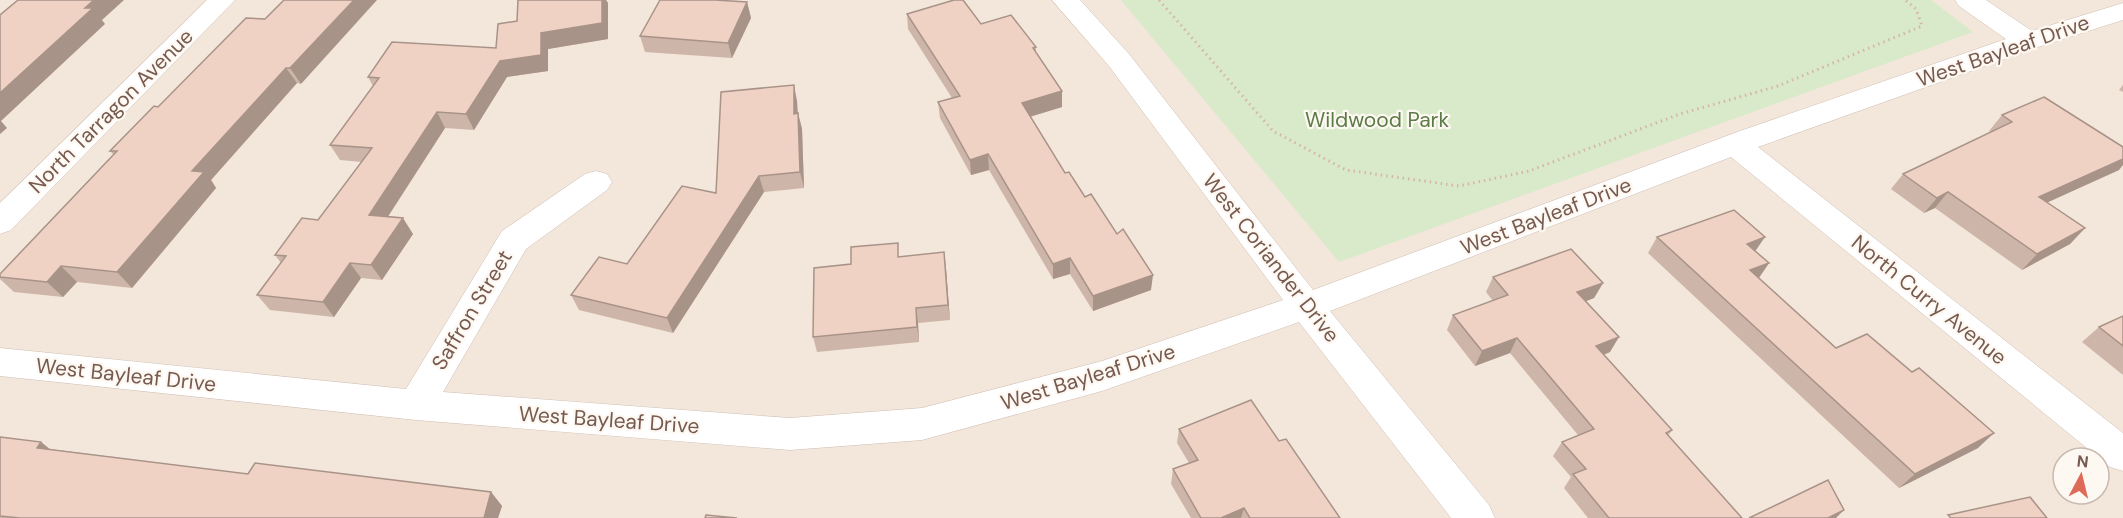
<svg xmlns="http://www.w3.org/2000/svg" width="2123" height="518" viewBox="0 0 2123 518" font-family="'DM Sans',sans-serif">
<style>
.residential{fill:#f3e6da;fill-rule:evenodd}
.green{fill:#d9eaca}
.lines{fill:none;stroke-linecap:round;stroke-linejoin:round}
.street-casing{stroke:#d0beb3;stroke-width:1}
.path{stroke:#d6b5a7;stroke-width:3;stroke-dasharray:1.5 4;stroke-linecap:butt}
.street{fill:#fff;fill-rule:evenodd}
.wall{fill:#ceb5a9}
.shaded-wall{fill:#a89389}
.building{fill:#f0d2c4;stroke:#a89389;stroke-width:1.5}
.labels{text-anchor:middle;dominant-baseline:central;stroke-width:4.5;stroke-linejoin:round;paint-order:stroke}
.street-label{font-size:21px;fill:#765a4f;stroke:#fef8f2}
.park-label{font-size:21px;fill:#5b7b47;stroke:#fef8f2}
</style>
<rect width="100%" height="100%" fill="#fcf4eb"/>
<path class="residential" d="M0 0H2123V518H0ZM2063 458H2099V494H2063Z"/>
<path class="green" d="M1121 0H1931L1973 32 1339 262Z"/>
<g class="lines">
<defs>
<g id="street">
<path d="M207 0H235L11 230 0 234V203Z"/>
<path d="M1052 0H1080L1129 54 1313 290 1740 131 2006 39 1959 6 1955 0H1986L2032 31 2123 3V20L2038 47 1758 147 2123 433V471L2110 467 1731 157 1330 311 1489 505 1495 518H1451L1299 322 1102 391 922 440 790 450 416 420 0 376V348L406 389 502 231 585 174 596 171 607 174 612 182 607 190 526 249 443 392 790 418 922 408 1102 361 1283 300 1109 66Z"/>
</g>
</defs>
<use href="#street" class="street-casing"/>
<path class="path" d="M1159 0 1273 131 1346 170 1459 186 1529 171 1680 114 1778 86 1922 26 1916 9 1905 0"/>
<use href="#street" class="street"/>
</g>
<g class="wall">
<path d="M518 0H606L608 3V39L548 49V71L507 77 474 130 445 128 388 217 413 234 382 280 361 278 334 317 270 310 257 295 281 263 275 255 318 220 362 162 340 160 330 145 373 86 368 77 496 48 517 21Z"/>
<path d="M747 2 751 18 732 58 645 52 640 36Z"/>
<path d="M907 14 981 24 1036 47V52L1062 107 1030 117 1065 173 1085 197 1151 290 1093 311 1070 274 1053 279 989 170 971 175 940 118 938 102 952 98 908 29Z"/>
<path d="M265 19 301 84 297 83 211 180 216 188 132 288 77 282 63 297 14 292 0 279V274L114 155 110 151 158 107Z"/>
<path d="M2123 85V92L2119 90Z"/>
<path d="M797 101 798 113 802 129 804 188 764 192 673 333 579 310 571 295 627 264 716 193Z"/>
<path d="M2002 115 2119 170 2047 202 2085 228 2070 244 2022 270 1935 208 1924 213 1891 189 1903 174 1991 132 1989 131Z"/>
<path d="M1657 237 1755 251 1769 263 1759 278 1836 348 1978 448 1899 488 1648 253Z"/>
<path d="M944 252 950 320 918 323 919 342 817 352 813 337 851 264 900 257Z"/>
<path d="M1493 277 1603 283 1594 298 1586 301 1610 352 1604 355 1672 430 1668 436 1742 518H1588L1564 488 1571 477 1553 456 1562 442 1578 435 1510 353 1475 366 1447 330 1453 315 1493 301 1486 292Z"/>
<path d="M2123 316V375L2082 342 2099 327Z"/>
<path d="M1179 429 1279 441 1340 518H1191L1171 484 1173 469 1189 463 1177 443Z"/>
<path d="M0 437 41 442 50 449 248 474 491 492 502 506 498 518H0Z"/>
</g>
<g class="shaded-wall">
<path d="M94 0H124L102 20 105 24 1 121 7 128 0 134V93L85 8Z"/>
<path d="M354 0H377L301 84 290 68Z"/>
<path d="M602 0H606L608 3V39L548 49V71L507 77 474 130 466 114 500 61 541 33Z"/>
<path d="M747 2 751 18 732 58 728 43Z"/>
<path d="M286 68 297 83 211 180 216 188 132 288 117 272 192 171Z"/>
<path d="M794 85 797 101 798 130 794 114Z"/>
<path d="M1062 91V107L1022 119V103Z"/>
<path d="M437 112 445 128 379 230 369 215Z"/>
<path d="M798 113 802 129 804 188 800 172Z"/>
<path d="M988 154 989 170 971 175 970 160Z"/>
<path d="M2123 159V165L2119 170 2024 213 2039 197Z"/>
<path d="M759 176 764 192 673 333 667 318Z"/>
<path d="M1948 192 1935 208 1924 213 1937 198Z"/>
<path d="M403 218 413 234 382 280 371 265Z"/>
<path d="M2085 228 2070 244 2022 270 2037 254Z"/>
<path d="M1765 237 1754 253 1747 244Z"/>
<path d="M944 252 946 268 950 320 948 305Z"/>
<path d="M1070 258V274L1053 279V264Z"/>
<path d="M350 263 361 278 334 317 323 302Z"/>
<path d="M1769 263 1758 279 1750 270Z"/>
<path d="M61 266 77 282 63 297 47 282Z"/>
<path d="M1153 275 1151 290 1093 311V296Z"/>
<path d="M1603 283 1594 298 1569 308 1577 292Z"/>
<path d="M916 308 918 323 919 342 917 327Z"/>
<path d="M1619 337 1610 352 1587 361 1596 346Z"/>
<path d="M1517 338 1510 353 1475 366 1482 351Z"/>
<path d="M1994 433 1978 448 1899 488 1915 474Z"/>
<path d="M41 442 59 457 37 448Z"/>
<path d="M491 492 502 506 498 518H484Z"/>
<path d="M1244 508 1241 518H1221Z"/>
<path d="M1844 510 1836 518H1828Z"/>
</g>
<g class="building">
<path d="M18 0H94L85 8H93L0 93V15Z"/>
<path d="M284 0H354L290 68H286L192 171 204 172 117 272 61 266 47 282 0 277V274L117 151H110L154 106 158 107 246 18 265 19Z"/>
<path d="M518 0H602V23L541 33V55L500 61 466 114 437 112 369 215 403 218 371 265 350 263 323 302 257 295 286 256 275 255 302 218 318 220 372 148 330 145 379 78 368 77 392 42 496 48 498 24 517 21Z"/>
<path d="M660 0H715L747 2 728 43 640 36Z"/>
<path d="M954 0H963L981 24 1011 15 1036 47 1033 48 1062 91 1022 103 1065 173 1069 172 1085 197 1091 194 1117 234 1123 229 1153 275 1093 296 1070 258 1053 264 988 154 970 160 938 102 960 96 907 14Z"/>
<path d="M794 85V114L798 113 800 172 759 176 667 318 571 295 599 257 627 264 682 186 716 193 721 92Z"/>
<path d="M2044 97 2123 147V159L2039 197 2085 228 2037 254 1948 192 1937 198 1903 174 2012 122 2002 115Z"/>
<path d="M1734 210 1765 237 1747 244 1769 263 1750 270 1836 348 1867 334 1912 372 1919 368 1994 433 1915 474 1657 237Z"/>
<path d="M898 243V257L944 252 948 305 916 308 917 327 813 337 814 268 851 264V247Z"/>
<path d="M1571 249 1603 283 1577 292 1619 337 1596 346 1672 430 1666 433 1742 518H1609L1573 474 1586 469 1562 442 1594 429 1517 338 1482 351 1453 315 1508 295 1493 277Z"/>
<path d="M2123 316V346L2099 327Z"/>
<path d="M1251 400 1279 441 1286 439 1340 518H1250L1244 508 1221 518H1201L1173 469 1198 460 1179 429Z"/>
<path d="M0 437 41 442 37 448 248 474 255 463 491 492 484 518H20L0 516Z"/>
<path d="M1828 480 1844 510 1828 518H1749Z"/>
<path d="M2030 497 2047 518H1951L1948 515Z"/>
<path d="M706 515 737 518H705Z"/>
</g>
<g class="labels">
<g class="street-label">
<text transform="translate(2003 51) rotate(-19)">West Bayleaf Drive</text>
<text transform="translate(111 111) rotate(-45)">North Tarragon Avenue</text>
<text transform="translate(1546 216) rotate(-21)">West Bayleaf Drive</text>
<text transform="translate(1271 258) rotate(52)">West Coriander Drive</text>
<text transform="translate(1929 300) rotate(39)">North Curry Avenue</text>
<text transform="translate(472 310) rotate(-59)">Saffron Street</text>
<text transform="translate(126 375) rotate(6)">West Bayleaf Drive</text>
<text transform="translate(1088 377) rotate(-17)">West Bayleaf Drive</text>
<text transform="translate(609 420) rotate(4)">West Bayleaf Drive</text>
</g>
<g class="park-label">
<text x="1377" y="120">Wildwood Park</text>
</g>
</g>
<g transform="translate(2081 476) rotate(7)"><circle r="28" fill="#fef8f2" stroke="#c8b9b1" stroke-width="1.5"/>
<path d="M0-4.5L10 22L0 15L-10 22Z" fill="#de6b58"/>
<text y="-9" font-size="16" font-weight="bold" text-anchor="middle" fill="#765a4f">N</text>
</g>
</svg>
